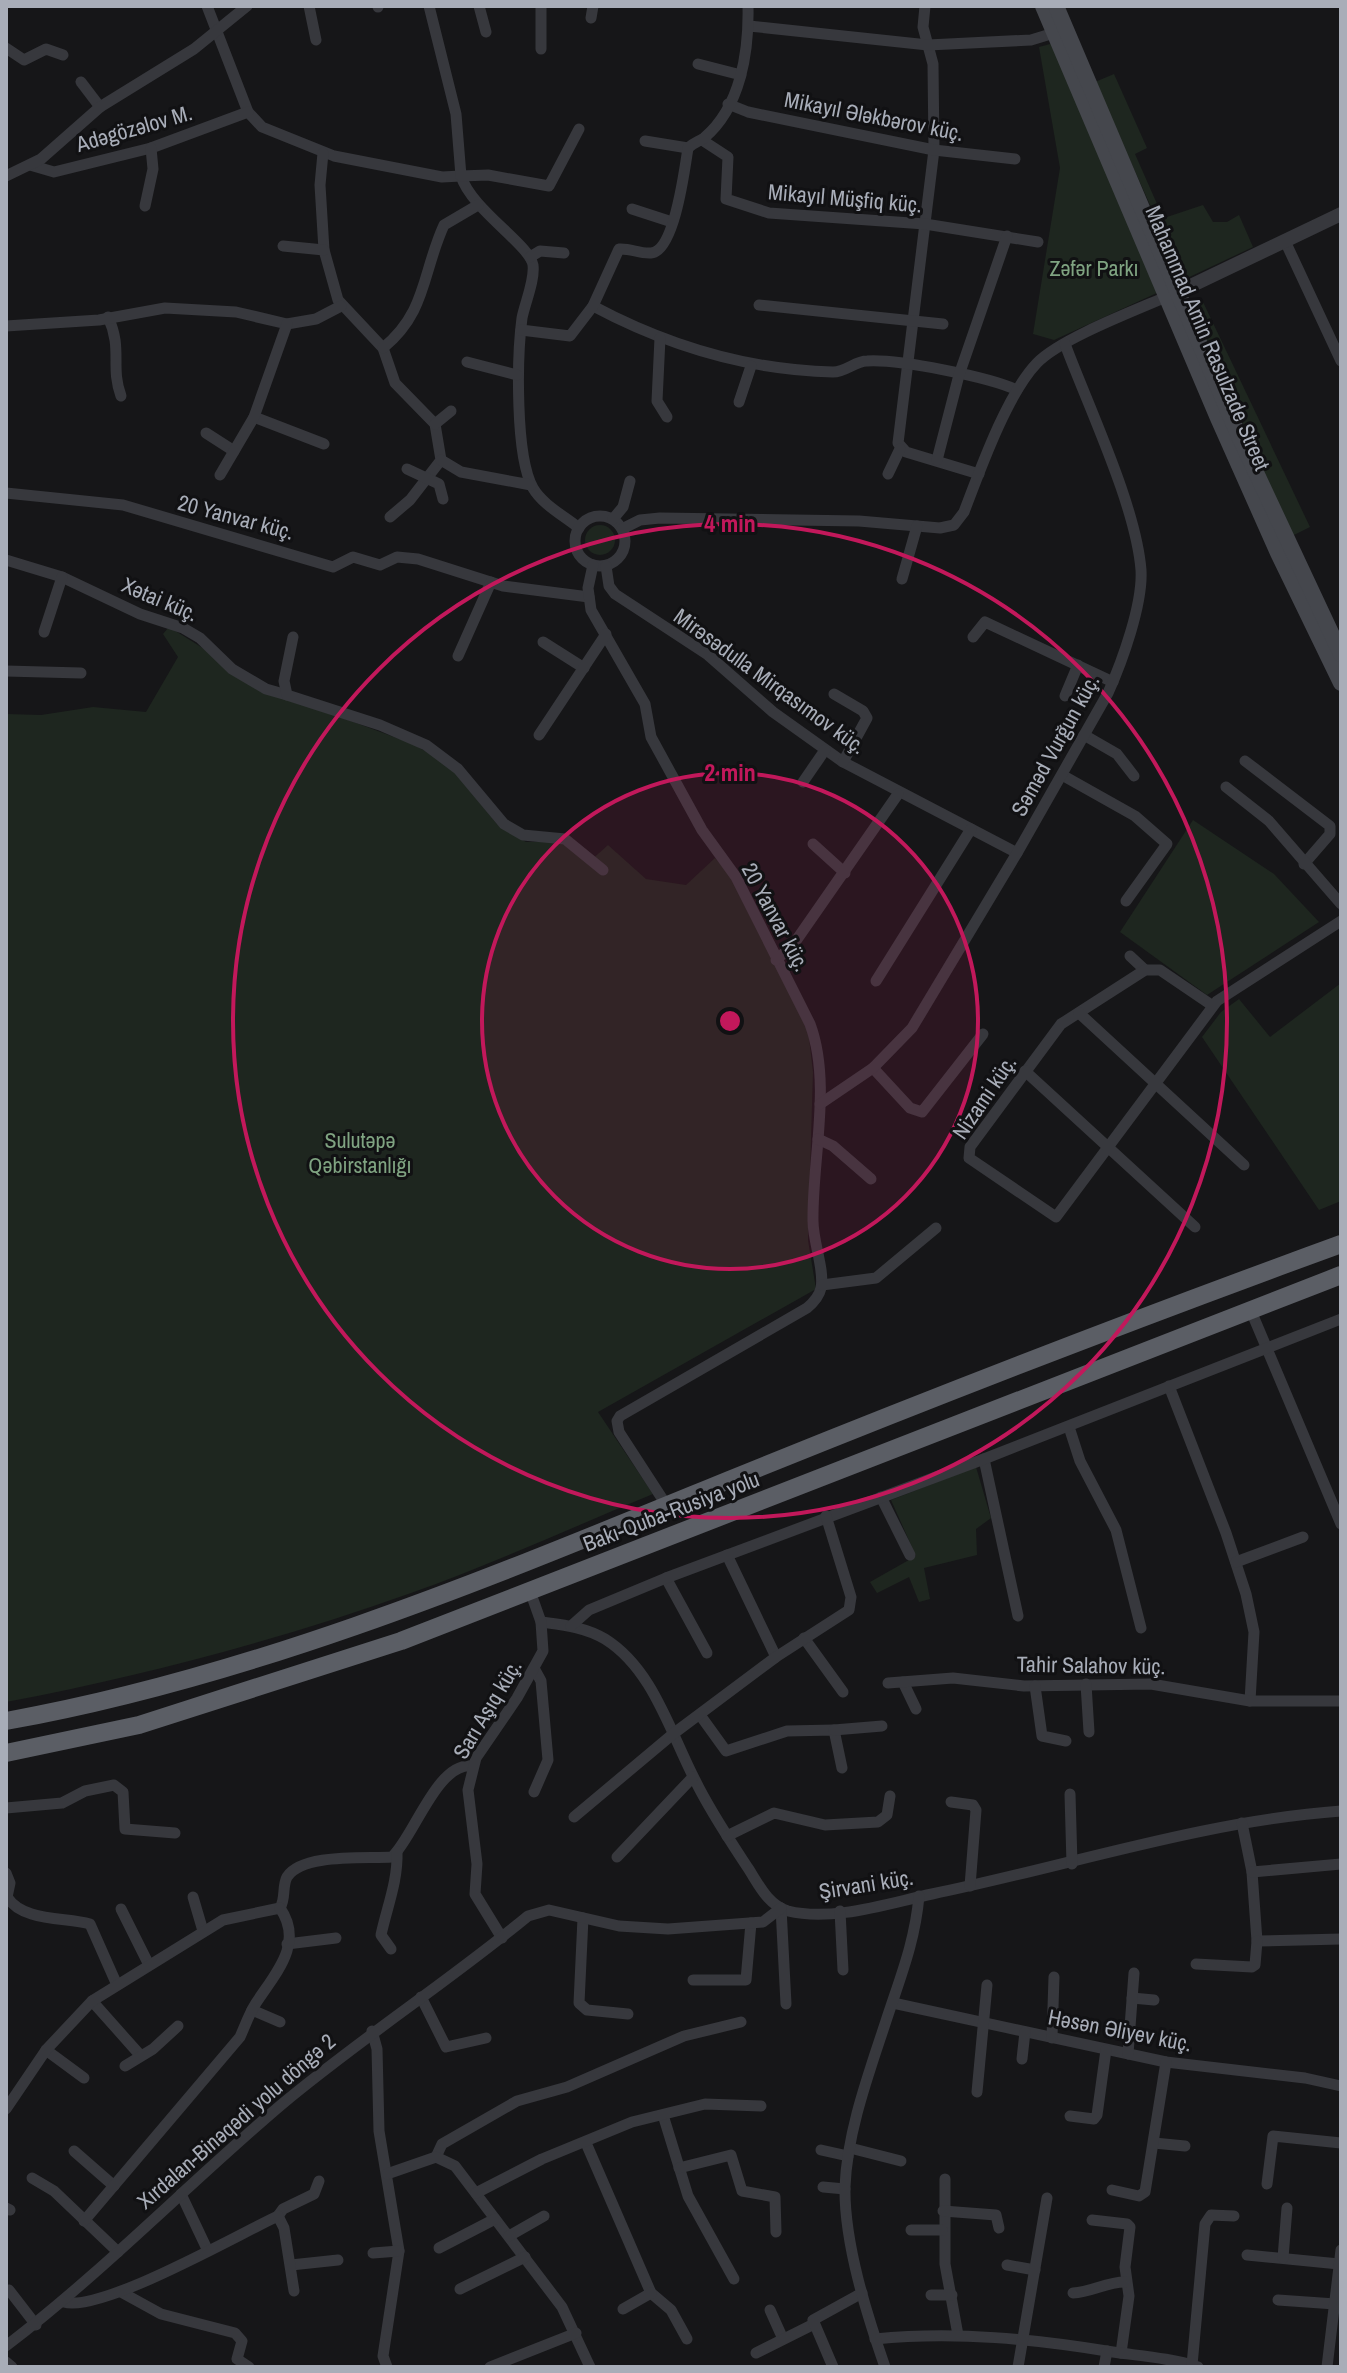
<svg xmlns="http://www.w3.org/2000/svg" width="1347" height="2373" viewBox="0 0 1347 2373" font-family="'Archivo Narrow',sans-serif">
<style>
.green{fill:#1e261f}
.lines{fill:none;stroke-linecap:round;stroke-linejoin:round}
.minor{stroke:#37383d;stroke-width:11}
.tertiary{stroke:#37383d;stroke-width:14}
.secondary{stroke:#45474d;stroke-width:16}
.trunk{stroke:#5b5e65;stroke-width:18}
.ring{fill:none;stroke:#c2185b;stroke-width:4}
.labels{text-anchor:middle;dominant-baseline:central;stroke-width:6;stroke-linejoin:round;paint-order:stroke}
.street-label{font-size:22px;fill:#a8adb8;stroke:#111113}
.park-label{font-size:22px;fill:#7fa381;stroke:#111113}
.centre{fill:#c2185b;stroke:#111113;stroke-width:4}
.ring-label{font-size:24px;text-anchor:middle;font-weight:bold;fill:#c2185b;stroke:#111113;stroke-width:6;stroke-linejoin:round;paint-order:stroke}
</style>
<rect width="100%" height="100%" fill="#161618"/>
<g class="green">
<path d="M1054 43 1159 292 1054 340 1033 334 1060 168 1039 47Z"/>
<path d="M1114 74 1147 148 1135 154 1161 213 1155 216 1095 82Z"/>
<path d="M1203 205 1213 222H1227L1239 215 1253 247 1181 281 1155 221Z"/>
<path d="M1203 302 1310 527 1292 536 1191 305Z"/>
<circle cx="600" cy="540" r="15"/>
<path d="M169 627 275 693 413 744 449 765 497 824 526 842H562L589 862 608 845 646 879 686 885 715 858 733 879 808 1029 813 1072 808 1240 816 1289 598 1412 653 1494C573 1527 493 1564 411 1593 279 1640 143 1676 6 1702V714L41 715 93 707 146 712 178 657 163 634Z"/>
<path d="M1193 820 1274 874 1319 922 1207 995 1120 932Z"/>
<path d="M1341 983V1201L1319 1210 1202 1037 1221 1012 1239 999 1270 1037Z"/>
<path d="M976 1467 991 1518 976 1529 977 1555 924 1568 930 1599 919 1602 909 1577 877 1593 870 1582 916 1556 891 1500Z"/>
</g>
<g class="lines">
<g class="minor">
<path d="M207 6 248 112 262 127 334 156 442 177 461 176C471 209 530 245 533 265 535 280 525 303 522 318 517 356 515 456 533 488 542 504 564 516 579 528"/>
<path d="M309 6 316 40"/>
<path d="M378 6V7"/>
<path d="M429 6 456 114 461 176 488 175 549 186 579 129"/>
<path d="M479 6 486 32"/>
<path d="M925 6 923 27 933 64 934 150 898 443 906 452 979 474"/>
<path d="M591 18 593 6"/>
<path d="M749 26 928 45 1031 40 1054 33"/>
<path d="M6 48 24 60 46 49 63 55"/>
<path d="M541 49V6"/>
<path d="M698 64 741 75"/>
<path d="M81 82 100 107"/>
<path d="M728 104 748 112 934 150 1015 159"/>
<path d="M702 140 728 157 726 199 769 213 925 224 1038 242"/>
<path d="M645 141 688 148"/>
<path d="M323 153 320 185 324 250 338 300 383 348 395 383 435 424 441 460 410 500 390 517"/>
<path d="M30 165 54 172 151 148 248 112"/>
<path d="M6 176 41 159 100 107 194 49 247 6"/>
<path d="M145 206 153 169 151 148"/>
<path d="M632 209 672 222"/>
<path d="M1285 241 1341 361"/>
<path d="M283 246 324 250"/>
<path d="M530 257 540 251 564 253"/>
<path d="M759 305 943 324"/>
<path d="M593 306C668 346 748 370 833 372 846 372 855 361 867 361 899 359 989 377 1017 390"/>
<path d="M108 317C123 349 110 366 121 396"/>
<path d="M6 326 99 320 165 308 236 312 287 324 316 319 341 306"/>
<path d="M521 330 570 336 593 306 619 249C630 248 640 254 651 253 675 251 685 166 688 148 693 143 698 142 704 138 741 107 749 51 748 6"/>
<path d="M660 338 657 401 667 417"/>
<path d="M383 348C427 312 422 273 444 225L478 205"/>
<path d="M467 362 517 375"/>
<path d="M739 402 751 366"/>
<path d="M254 417 324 444"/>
<path d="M435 424 451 411"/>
<path d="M206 433 234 451"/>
<path d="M441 460 461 472 531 485"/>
<path d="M937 460 959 375 1007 236"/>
<path d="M407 469 439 484 443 499"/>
<path d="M888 474 900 449"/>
<path d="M220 475 254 417 287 324"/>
<path d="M6 493 123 505 333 567 353 557 380 565 397 557 418 559 503 586 589 597"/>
<circle cx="600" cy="541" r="25"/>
<path d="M613 519 623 507 630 481"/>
<path d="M622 529 640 520 660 518 859 521 940 528 954 525 964 512C980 470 1007 394 1037 363 1061 338 1139 309 1173 294"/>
<path d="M6 560 62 577 140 614 183 628 200 638 232 669 266 689 287 695"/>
<path d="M593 565 588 588 591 610 645 704 651 737 702 830 736 877 810 1024C832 1083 812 1160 813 1221 813 1242 825 1271 821 1288 819 1297 813 1303 807 1308L620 1416 617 1421 619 1432 667 1506"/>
<path d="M606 566 609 586 615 594 708 655 773 712 843 762 1017 853"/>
<path d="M902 579 917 526"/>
<path d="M44 632 62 577"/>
<path d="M293 637 284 681 287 695 380 725 426 745 458 769 504 824 523 835 565 839 603 870"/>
<path d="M973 637 985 622 1113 682"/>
<path d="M543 642 584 668"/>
<path d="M458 656 491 582"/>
<path d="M6 671 81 673"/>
<path d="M834 694 863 711 867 718 843 762"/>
<path d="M1065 696 1078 665"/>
<path d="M539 735 606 634"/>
<path d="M1084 735 1117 754 1134 776"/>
<path d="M1245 761 1330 826V834L1304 864"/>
<path d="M1062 775 1135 816 1167 844 1126 901"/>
<path d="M803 782 825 750"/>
<path d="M1226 787 1269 821 1341 904"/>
<path d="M813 844 845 873"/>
<path d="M1130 956 1145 970"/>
<path d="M776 960 793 945 898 794"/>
<path d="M876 981 971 829"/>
<path d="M1213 1006 1160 970H1145L1061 1024 970 1147 969 1158 1056 1217 1217 1001 1341 921"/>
<path d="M1079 1013 1244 1165"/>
<path d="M873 1068 910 1108 922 1112 983 1034"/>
<path d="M1025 1071 1195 1227"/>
<path d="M820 1104 873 1068 912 1028 1017 853 1108 693C1122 662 1143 604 1141 570 1136 506 1088 406 1065 344"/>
<path d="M818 1139 833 1146 871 1179"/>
<path d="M822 1285 876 1278 936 1228"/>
<path d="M1251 1311 1341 1524"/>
<path d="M1169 1386 1226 1533 1246 1594 1254 1632 1250 1701"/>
<path d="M1069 1427 1080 1461 1116 1530 1141 1628"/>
<path d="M984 1459 1018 1616"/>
<path d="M881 1497 910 1555"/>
<path d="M727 1555 776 1657"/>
<path d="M1236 1562 1303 1537"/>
<path d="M666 1578 707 1653"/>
<path d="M541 1622C563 1625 585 1627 605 1639 653 1669 670 1732 695 1780 710 1811 729 1839 748 1868 759 1885 768 1905 788 1911 833 1922 889 1903 932 1894 1068 1866 1203 1821 1341 1811"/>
<path d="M571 1626 589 1610 666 1578 984 1459 1341 1319"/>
<path d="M804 1638 843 1692"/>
<path d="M903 1682 916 1709"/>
<path d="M888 1683 953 1678 1024 1686 1151 1684 1250 1701H1341"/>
<path d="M1086 1684 1089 1732"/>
<path d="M1035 1686 1042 1736 1066 1741"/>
<path d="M700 1715 726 1751 787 1731 834 1730 842 1768"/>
<path d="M834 1730 882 1726"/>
<path d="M534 1792 548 1760 541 1681 535 1670"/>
<path d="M1070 1794 1072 1864"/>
<path d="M951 1802 973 1805 976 1810 970 1886"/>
<path d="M6 1808 62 1803 85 1791 114 1785 123 1792 125 1829 175 1833"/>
<path d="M574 1817 673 1734 776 1657 849 1610 851 1597 826 1516"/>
<path d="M1242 1823 1252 1872 1257 1941 1341 1939"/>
<path d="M727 1836 774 1813 825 1825 878 1822 887 1815 890 1796"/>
<path d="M617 1857 693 1777"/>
<path d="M1252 1872 1341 1864"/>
<path d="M6 1873 10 1883 7 1897C23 1922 65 1917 90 1924L117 1985"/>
<path d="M193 1897 203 1931"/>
<path d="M280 1908C286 1898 282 1886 287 1877 302 1853 367 1859 392 1857 414 1837 437 1762 472 1766"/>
<path d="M781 1908 786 2004"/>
<path d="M121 1909 149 1965"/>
<path d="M840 1911 843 1970"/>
<path d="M583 1918 579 2003 587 2010 628 2014"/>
<path d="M502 1938 475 1894 477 1864 468 1790 476 1758 517 1698 543 1651 541 1622 530 1591"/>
<path d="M287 1944 336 1938"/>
<path d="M391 1949 381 1935C387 1907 398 1881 397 1852"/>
<path d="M1196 1964 1252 1967 1255 1965 1257 1941"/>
<path d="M693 1980H746L751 1923"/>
<path d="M421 1997 446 2047 486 2038"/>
<path d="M1132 1998 1154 2000"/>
<path d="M92 2001 140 2055"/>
<path d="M893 2003 1166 2062 1305 2078 1341 2086"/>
<path d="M252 2010 280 2022"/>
<path d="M372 2031 377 2049 379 2131 399 2251 383 2356 387 2367"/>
<path d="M1052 2038 1054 1977"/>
<path d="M46 2050 84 2078"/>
<path d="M1128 2054 1134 1973"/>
<path d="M1022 2059 1025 2032"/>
<path d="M125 2066 153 2049 178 2026"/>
<path d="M977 2092 987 1985"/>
<path d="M6 2109 46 2050 92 2001 223 1920 280 1908"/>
<path d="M663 2115 688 2196 734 2279"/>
<path d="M1070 2116 1094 2119 1097 2115 1106 2050"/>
<path d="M586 2143 651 2293 671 2310 687 2339"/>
<path d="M1154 2143 1185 2146"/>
<path d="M850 2148 901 2161"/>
<path d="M821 2150 848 2156"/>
<path d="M74 2151 114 2186"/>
<path d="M436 2157 442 2144 517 2101 567 2087 684 2036 741 2022"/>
<path d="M679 2168 731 2155 742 2191 775 2197 776 2232"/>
<path d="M387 2174 436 2157 455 2166 562 2307 590 2367"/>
<path d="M32 2178 54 2191 118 2252"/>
<path d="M945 2179V2264L958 2335"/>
<path d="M1267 2184 1273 2136 1341 2143"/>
<path d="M823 2187 845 2189"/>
<path d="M1112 2190 1139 2196 1145 2192 1166 2062"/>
<path d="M476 2193 542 2159 632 2122 705 2104 761 2106"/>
<path d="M181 2194 207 2249"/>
<path d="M6 2208 10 2210"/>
<path d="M943 2211 996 2215 999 2228"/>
<path d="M278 2216 283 2209 314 2194 319 2181"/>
<path d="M1092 2220 1127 2224 1130 2227 1125 2267 1129 2296 1121 2353"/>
<path d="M84 2221 240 2037C245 2026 249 2014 256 2003 274 1975 305 1944 280 1908"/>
<path d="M911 2230H942"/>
<path d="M509 2236 544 2216"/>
<path d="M439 2248 495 2219"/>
<path d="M373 2253 399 2251"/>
<path d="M1247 2255 1339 2264"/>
<path d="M1283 2258 1287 2208"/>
<path d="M291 2265 338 2260"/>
<path d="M1007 2265 1035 2270"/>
<path d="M460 2289 525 2257"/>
<path d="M9 2290 36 2325"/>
<path d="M121 2292 161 2314 235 2333 242 2341 237 2359 249 2367"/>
<path d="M1073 2293C1092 2292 1106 2282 1125 2282"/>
<path d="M931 2295H952"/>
<path d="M1278 2300 1335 2304"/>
<path d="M64 2302C101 2313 237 2235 278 2216L284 2228 294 2291"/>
<path d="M623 2309 651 2293"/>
<path d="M770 2310 783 2339"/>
<path d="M875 2339C956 2331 1034 2339 1113 2352 1141 2356 1171 2358 1198 2367"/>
<path d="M6 2346C103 2272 188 2184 281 2105 361 2038 448 1982 528 1916L549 1910 619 1926 668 1929 763 1922 781 1908"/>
<path d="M756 2353 812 2325"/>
<path d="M6 2362 12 2367"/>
<path d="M1192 2365 1205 2224 1211 2215 1234 2216"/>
<path d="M490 2367 576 2333"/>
<path d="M833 2367 813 2320 862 2293"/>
<path d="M885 2367C867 2315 844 2243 845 2187 847 2132 869 2073 886 2021 900 1978 915 1942 919 1896"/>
<path d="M1018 2367 1047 2198"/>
<path d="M1104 2367 1107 2351"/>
<path d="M1327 2367 1341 2250"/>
</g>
<path class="tertiary" d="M1178 292 1341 214"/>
<g class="secondary">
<path d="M1043 6 1218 418 1278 553 1341 683"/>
<path d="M1056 6 1238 434 1341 654"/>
</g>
<g class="trunk">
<path d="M6 1721C257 1676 494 1576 729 1480 931 1398 1135 1319 1341 1244"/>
<path d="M6 1753 139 1725 401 1641 1341 1275"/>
</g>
</g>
<circle cx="730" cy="1021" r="248" fill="#c2185b" fill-opacity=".12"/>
<g class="ring">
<circle cx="730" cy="1021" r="248"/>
<circle cx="730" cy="1021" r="497"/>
</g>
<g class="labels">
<g class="street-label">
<text transform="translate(874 116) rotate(11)">Mikayıl Ələkbərov küç.</text>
<text transform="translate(134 128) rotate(-16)">Adəgözəlov M.</text>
<text transform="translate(845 198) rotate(5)">Mikayıl Müşfiq küç.</text>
<text transform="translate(1208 338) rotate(67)">Mahammad Amin Rasulzade Street</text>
<text transform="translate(236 517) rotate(15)">20 Yanvar küç.</text>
<text transform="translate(160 599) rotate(23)">Xətai küç.</text>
<text transform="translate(770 681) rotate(36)">Mirəsədulla Mirqasımov küç.</text>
<text transform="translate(1055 745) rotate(-61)">Səməd Vurğun küç.</text>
<text transform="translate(776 917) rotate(62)">20 Yanvar küç.</text>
<text transform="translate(984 1097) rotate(-56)">Nizami küç.</text>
<text transform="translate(671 1511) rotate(-21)">Bakı-Quba-Rusiya yolu</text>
<text transform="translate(1091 1665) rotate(1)">Tahir Salahov küç.</text>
<text transform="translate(487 1709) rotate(-59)">Sarı Aşıq küç.</text>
<text transform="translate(866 1884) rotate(-9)">Şirvani küç.</text>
<text transform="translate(1120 2030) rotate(11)">Həsən Əliyev küç.</text>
<text transform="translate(236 2121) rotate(-41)">Xırdalan-Binəqədi yolu döngə 2</text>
</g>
<g class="park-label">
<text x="1094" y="268">Zəfər Parkı</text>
<text x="360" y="1140">Sulutəpə<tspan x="360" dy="25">Qəbirstanlığı</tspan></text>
</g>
</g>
<circle cx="730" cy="1021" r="12" class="centre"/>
<g class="ring-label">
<text x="730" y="532">4 min</text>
<text x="730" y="781">2 min</text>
</g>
<rect width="1347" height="2373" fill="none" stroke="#a8adb8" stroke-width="16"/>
</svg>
